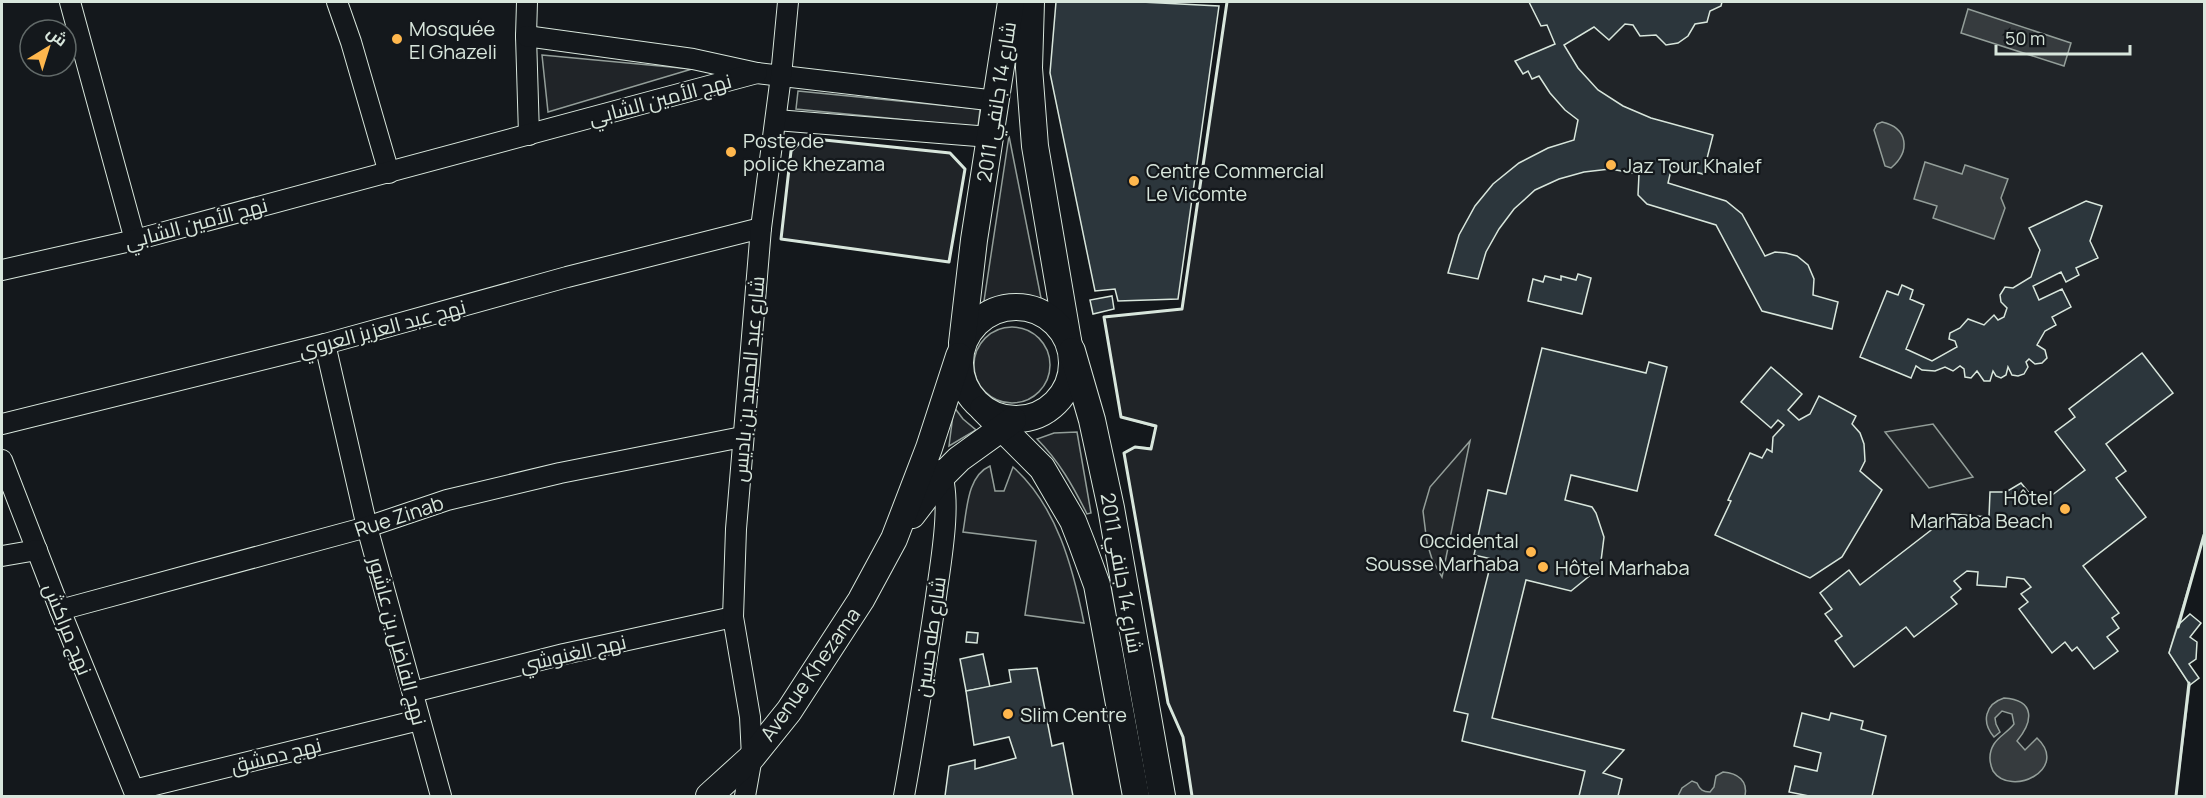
<svg xmlns="http://www.w3.org/2000/svg" width="2206" height="798" viewBox="0 0 2206 798" font-family="Manrope,Cairo,sans-serif">
<style>
.green{fill:#202428;stroke:#939e99;stroke-width:1.5}
.parking{fill:#24282b;stroke:#939e99;stroke-width:1.5}
.water{fill:#363b3e;stroke:#939e99;stroke-width:1.5}
.building{fill:#2c363c;stroke:#d8e6dc;stroke-width:1.5}
.lines{fill:none;stroke-linecap:round;stroke-linejoin:round}
.minor-casing{stroke:#d8e6dc;stroke-width:22}
.major-casing{stroke:#d8e6dc;stroke-width:28}
.minor{stroke:#14181c;stroke-width:20}
.major{stroke:#14181c;stroke-width:26}
.wall{stroke:#d8e6dc;stroke-width:3}
.poi-dot{fill:#ffb74d;stroke:#14181c;stroke-width:2}
.labels{text-anchor:middle;dominant-baseline:central;stroke-width:4.5;stroke-linejoin:round;paint-order:stroke}
.poi-label{font-size:20px;fill:#d8e6dc;stroke:#14181c;text-anchor:start}
.street-label{font-size:20px;fill:#d8e6dc;stroke:#14181c}
</style>
<rect width="100%" height="100%" fill="#14181c"/>
<g class="green">
<path d="M1227 2H2204V535L2169 653 2190 685 2176 796H1192L1183 737 1168 703 1124 453 1135 447 1151 448 1156 427 1121 417 1104 317 1182 309Z"/>
<path d="M542 55 692 69 548 112Z"/>
<path d="M798 91 980 109 978 127 796 109Z"/>
<path d="M1009 136 1042 303C1021 294 1005 296 984 301Z"/>
<path d="M805 138 950 153 965 169 949 262 781 239 791 151Z"/>
<circle cx="1012" cy="365" r="38"/>
<path d="M954 407 963 419 976 430 949 446Z"/>
<path d="M1077 432 1091 513 1087 514C1073 486 1059 461 1037 439L1054 433Z"/>
<path d="M990 466 995 491H1004L1013 467C1057 506 1073 568 1084 623L1025 615 1036 541 963 532C967 510 967 476 990 466Z"/>
</g>
<g class="parking">
<path d="M1933 424 1973 477 1929 488 1885 432Z"/>
<path d="M1470 441 1442 577 1432 559 1427 543 1423 511 1430 487Z"/>
</g>
<g class="water">
<path d="M1968 9 2071 43 2064 66 1961 33Z"/>
<path d="M1882 122C1908 128 1911 151 1891 168L1885 166 1874 130 1877 124Z"/>
<path d="M1925 162 1962 174 1965 165 2008 179 2001 198 2005 208 1994 239 1933 218 1937 206 1914 199Z"/>
<path d="M2004 698C2036 700 2033 722 2017 741L2025 750 2037 738C2070 769 2011 798 1993 771 1989 762 1989 752 1994 744 1999 736 2008 732 2014 724L2012 714 2002 711 1995 718 1996 724 2000 732 1994 737C1981 722 1985 704 2004 698Z"/>
<path d="M1723 772C1738 773 1748 781 1745 796H1678L1682 788 1692 781 1697 783C1700 790 1703 792 1710 792L1714 787 1716 776Z"/>
</g>
<g class="building">
<path d="M1056 2H1141L1219 6 1178 299 1118 301 1115 289 1095 291 1050 73Z"/>
<path d="M1529 2H1722L1721 6 1710 11 1707 22 1695 24 1688 36 1678 43 1666 45 1656 35 1640 36 1633 25 1625 24 1609 40 1594 27 1564 45 1578 68 1598 90 1623 106 1651 118 1713 135 1703 174 1672 166 1668 183 1726 201 1742 214 1765 256 1775 252 1786 253 1797 256 1808 265 1814 279 1813 295 1838 302 1832 329 1762 311 1716 225 1647 204 1638 195 1639 174 1610 169 1584 172 1559 179 1535 190 1514 209 1499 229 1486 252 1478 279 1448 273 1459 235 1475 206 1493 184 1519 163 1548 148 1574 140 1578 120 1565 110 1550 93 1539 76 1532 79 1528 71 1523 74 1515 61 1555 44 1547 25 1541 26Z"/>
<path d="M2086 201 2102 206 2090 241 2098 258 2076 268 2079 275 2066 282 2061 272 2033 286 2039 300 2062 289 2071 307 2052 317 2056 325 2045 331 2037 345 2045 350 2047 358 2042 363 2035 364 2029 359 2026 362 2028 367 2024 374 2018 376 2012 375 2008 367 2006 375 2001 378 1996 376 1993 371 1990 381H1984L1977 371 1971 378 1965 377 1964 369 1960 366 1953 371 1945 367 1935 371 1922 370 1916 366 1911 378 1860 357 1887 291 1898 295 1902 285 1913 290 1910 299 1924 305 1906 349 1932 361 1957 347 1955 341 1949 339 1950 333 1960 328 1968 319 1984 325 1994 315 1998 320 2004 317 2007 308 2001 302 2000 295 2005 287 2013 288 2031 277 2040 250 2029 228Z"/>
<path d="M1578 274 1591 278 1582 314 1528 301 1533 279 1543 282 1545 276 1561 280V276L1576 280Z"/>
<path d="M1112 296 1114 309 1093 314 1090 300Z"/>
<path d="M1542 348 1646 373 1649 362 1667 367 1637 491 1571 475 1565 500 1592 507 1596 513 1604 537 1601 561 1593 573 1571 591 1526 580 1492 718 1624 750 1603 773 1622 779 1618 796H1579L1585 771 1462 741 1468 714 1454 711 1492 559 1474 555 1488 490 1506 494Z"/>
<path d="M2142 353 2173 393 2106 444 2126 471 2116 478 2146 517 2083 566 2119 613 2112 618 2119 628 2107 637 2118 651 2094 669 2077 647 2072 651 2065 642 2052 653 2019 609 2028 602 2021 594 2031 587 2024 579 2007 577 2006 587 1977 585 1978 572 1967 571 1954 581 1961 589 1951 597 1957 604 1914 637 1906 627 1854 667 1835 641 1842 636 1825 614 1832 609 1820 593 1849 570 1860 585 1952 514 1989 517 1990 492H2006L2021 483 2039 505 2085 470 2055 432 2075 417 2069 409Z"/>
<path d="M1771 367 1802 394 1788 410 1799 420 1810 414 1819 396 1856 416 1852 424 1860 433 1864 444 1865 461 1860 471 1882 490 1842 557 1810 578 1715 535 1731 501 1728 500 1750 453 1762 458 1767 449 1772 452 1773 437 1784 425 1778 420 1771 428 1741 402Z"/>
<path d="M2190 614 2201 623 2190 637 2197 642 2196 659 2189 664 2199 678 2190 685 2169 653 2178 625Z"/>
<path d="M967 632 978 633 977 643 966 642Z"/>
<path d="M983 654 990 687 966 691 960 659Z"/>
<path d="M1037 668 1052 746 1063 743 1073 796H945L949 766 975 760V769L1016 758 1009 737 974 745 966 691 1011 682 1009 670Z"/>
<path d="M1802 713 1829 720 1831 713 1863 721 1861 729 1886 736 1872 796H1809L1789 792 1795 766 1817 771 1821 753 1794 746Z"/>
</g>
<g class="lines">
<defs>
<g id="minor">
<path d="M70 2 135 240"/>
<path d="M337 2 351 42 389 173"/>
<path d="M527 2 526 36 529 135"/>
<path d="M526 36 693 59 757 73 997 101"/>
<path d="M776 120 990 137"/>
<path d="M2 270 135 240 757 73"/>
<path d="M325 344 367 527 441 796"/>
<path d="M2 424 325 344 567 277 761 228"/>
<path d="M2 460 60 610 136 796"/>
<path d="M2 556 37 550"/>
<path d="M60 610 367 527 447 500 560 473 742 437"/>
<path d="M413 692 564 654 733 617"/>
<path d="M134 790 419 720"/>
<path d="M745 796 752 757 750 717 733 617 736 529 761 228 781 76 788 2"/>
<path d="M904 796C916 730 926 664 936 597 940 566 953 498 940 470"/>
</g>
<g id="major">
<path d="M1031 2 1029 68 1035 146 1068 340"/>
<circle cx="1016" cy="363" r="56"/>
<path d="M962 343 974 240 1011 2"/>
<path d="M1072 351 1092 420 1111 508 1162 796"/>
<path d="M983 409 1042 468 1073 521 1082 544 1097 585 1136 796"/>
<path d="M912 515 942 476 959 459 1013 420"/>
<path d="M709 796 752 757 789 711 861 600 894 539 929 448 959 356"/>
</g>
</defs>
<use href="#minor" class="minor-casing"/>
<use href="#major" class="major-casing"/>
<use href="#minor" class="minor"/>
<use href="#major" class="major"/>
<g class="wall">
<path d="M805 138 950 153 965 169 949 262 781 239 791 151Z"/>
<path d="M2178 627 2204 535"/>
<path d="M1192 796 1183 737 1168 703 1124 453 1135 447 1151 449 1156 426 1121 417 1104 317 1182 309 1227 2"/>
<path d="M2176 796 2189 683"/>
</g>
</g>
<g class="poi-dot">
<circle cx="397" cy="39" r="6"/>
<circle cx="731" cy="152" r="6"/>
<circle cx="1611" cy="165" r="6"/>
<circle cx="1134" cy="181" r="6"/>
<circle cx="2065" cy="509" r="6"/>
<circle cx="1531" cy="552" r="6"/>
<circle cx="1543" cy="567" r="6"/>
<circle cx="1008" cy="714" r="6"/>
</g>
<g class="labels">
<g class="poi-label">
<text x="409" y="28">Mosquée<tspan x="409" dy="23">El Ghazeli</tspan></text>
<text x="743" y="140">Poste de<tspan x="743" dy="23">police khezama</tspan></text>
<text x="1623" y="165">Jaz Tour Khalef</text>
<text x="1146" y="170">Centre Commercial<tspan x="1146" dy="23">Le Vicomte</tspan></text>
<text x="2053" y="497" text-anchor="end">Hôtel<tspan x="2053" dy="23">Marhaba Beach</tspan></text>
<text x="1519" y="540" text-anchor="end">Occidental<tspan x="1519" dy="23">Sousse Marhaba</tspan></text>
<text x="1555" y="567">Hôtel Marhaba</text>
<text x="1020" y="714">Slim Centre</text>
</g>
<g class="street-label">
<text transform="translate(660 99) rotate(-15)">نهج الأمين الشابي</text>
<text transform="translate(996 102) rotate(-81)">شارع 14 جانفي 2011</text>
<text transform="translate(196 223) rotate(-15)">نهج الأمين الشابي</text>
<text transform="translate(382 328) rotate(-15)">نهج عبد العزيز العروي</text>
<text transform="translate(748 379) rotate(-85)">شارع عبد الحميد بن باديس</text>
<text transform="translate(399 516) rotate(-18)">Rue Zinab</text>
<text transform="translate(1122 573) rotate(80)">شارع 14 جانفي 2011</text>
<text transform="translate(68 629) rotate(68)">نهج مراكش</text>
<text transform="translate(930 637) rotate(-82)">شارع طه حسين</text>
<text transform="translate(398 641) rotate(75)">نهج الفاضل بن عاشور</text>
<text transform="translate(573 653) rotate(-13)">نهج الغنوشي</text>
<text transform="translate(810 674) rotate(-55)">Avenue Khezama</text>
<text transform="translate(276 755) rotate(-14)">نهج دمشق</text>
</g>
</g>
<rect width="2206" height="798" fill="none" stroke="#d8e6dc" stroke-width="6"/>
<g transform="translate(48 48) rotate(38)"><circle r="28" fill="#14181c" stroke="#626a69" stroke-width="1.5"/>
<path d="M0-4.5L10 22L0 15L-10 22Z" fill="#ffb74d"/>
<text y="-9" font-size="16" font-weight="bold" text-anchor="middle" fill="#d8e6dc">ش</text>
</g>
<path d="M1996 45v9h134v-9" fill="none" stroke="#d8e6dc" stroke-width="3"/>
<text x="2005" y="45" font-size="18" fill="#d8e6dc" stroke="#14181c" stroke-width="4.5" paint-order="stroke">50 m</text>
</svg>
